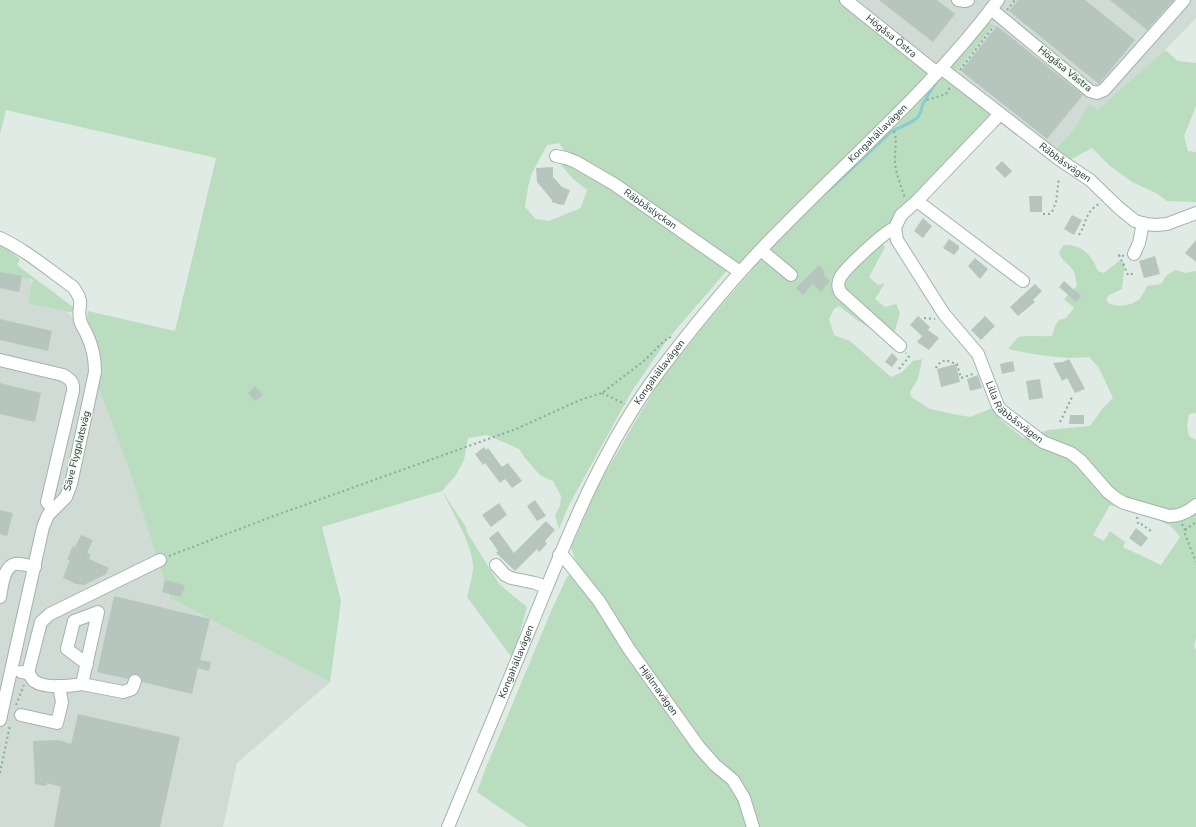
<svg xmlns="http://www.w3.org/2000/svg" width="1196" height="827" viewBox="0 0 1196 827" font-family="'Nunito Sans',sans-serif">
<style>
.built{fill:#cfdbd4}
.green{fill:#badcbf;fill-rule:evenodd}
.lines{fill:none;stroke-linecap:round;stroke-linejoin:round}
.stream{stroke:#89cdcf;stroke-width:3}
.building{fill:#b6c6be}
.minor-casing{stroke:#a4b3ab;stroke-width:14}
.path{stroke:#82ae9b;stroke-width:2;stroke-dasharray:2 3;stroke-linecap:butt}
.minor{stroke:#fff;stroke-width:12}
.labels{text-anchor:middle;dominant-baseline:central;stroke-width:3;stroke-linejoin:round;paint-order:stroke}
.street-label{font-size:10px;fill:#223b31;stroke:#f1f8f3}
</style>
<rect width="100%" height="100%" fill="#e1ebe5"/>
<g class="built">
<path d="M856 0H1196V18L1165 50 1097 110 1089 105 1073 131 1048 155Z"/>
<path d="M0 254 73 317 129 470 170 598 330 682 237 763 223 827H0Z"/>
</g>
<g class="green">
<path d="M0 0H856L924 55 1003 123 989 131 882 244 885 247 869 277 878 285 885 283 875 299 885 307 896 304 900 313 893 337 876 327H868L857 320 839 306 834 309 829 319 834 335 850 341 891 377 902 372 913 361 922 359 918 379 910 392 911 397 930 409 953 414 970 417 990 409H994L1001 420 1023 438 1048 430 1090 426 1103 408 1113 398 1099 368 1089 357C1065 360 1032 354 1008 349L1018 337C1030 335 1041 337 1052 336L1055 326 1059 320 1066 318 1074 308 1064 299 1077 286C1076 281 1076 275 1073 270 1067 262 1062 262 1059 252L1064 245C1083 244 1092 256 1098 271L1104 273 1119 261 1125 263 1122 289 1109 295 1106 299 1108 303C1118 307 1129 307 1138 300 1142 297 1145 290 1147 286L1161 284 1166 276 1175 270 1186 273 1196 271V413L1189 414 1187 427 1189 436 1196 440V637L1194 647 1196 650V827H528L477 792 485 770 552 609 567 577 578 566 571 548 598 486 635 422 661 380 707 322 752 270 735 261 667 340 632 391 569 505 559 529 555 515 560 506 561 496 553 481 541 476 525 458 519 449 487 435 468 438 464 460 456 475 442 491 466 527 467 532 499 584 527 607 513 659 467 597C469 588 473 576 473 566 472 544 452 511 442 491L322 527 341 601 330 682 170 598 129 470 73 317 88 322 87 318 88 311 175 331 216 158 6 110 0 134ZM559 143 565 152 561 165 573 179 587 190 581 208 549 221 536 219 525 207 528 187 531 175 547 145ZM1110 505 1151 517 1171 526 1180 537 1161 565 1123 547 1125 542 1110 531 1104 541 1093 535Z"/>
<path d="M989 23 993 25 953 75 950 69 951 64 985 24Z"/>
<path d="M1165 50 1178 61 1196 63V106L1184 136 1188 151 1196 152V202L1167 201 1156 193 1132 182 1109 165 1092 148 1070 160 1054 150 1073 131 1089 104 1097 110Z"/>
<path d="M0 243 20 259 17 265 73 307 74 313 28 303 33 280 0 271Z"/>
</g>
<g class="lines">
<path class="stream" d="M828 191 892 131C900 127 910 124 917 118 921 114 921 109 923 104 927 96 933 87 938 80"/>
</g>
<g class="building">
<path d="M879 0H937L955 14 933 42Z"/>
<path d="M1018 0H1085L1135 40 1099 84 1009 11Z"/>
<path d="M1110 0H1174L1147 30Z"/>
<path d="M997 26 1083 95 1047 139 961 71Z"/>
<path d="M1002 161 1012 171 1005 178 995 168Z"/>
<path d="M553 167V177L562 187 570 190 564 205 562 204 561 205 552 202V200L537 182 536 168Z"/>
<path d="M1029 196H1042V212H1030Z"/>
<path d="M1072 215 1082 220 1074 235 1064 229Z"/>
<path d="M923 218 932 226 923 238 914 231Z"/>
<path d="M949 239 959 246V249L954 255 943 248Z"/>
<path d="M1196 240V262L1185 253Z"/>
<path d="M1155 256 1160 274 1144 278 1139 261Z"/>
<path d="M975 258 988 269 980 279 968 266Z"/>
<path d="M819 265 825 271 823 274 830 281 821 292 812 284 803 295 796 288Z"/>
<path d="M0 272 22 276 19 292 0 288Z"/>
<path d="M1064 281 1081 296 1076 302 1059 287Z"/>
<path d="M1035 284 1042 291 1033 300 1035 302 1018 316 1010 307Z"/>
<path d="M918 316 930 327 928 330 939 338 929 350 917 342 922 336 910 325Z"/>
<path d="M985 316 995 326 981 340 971 330Z"/>
<path d="M0 319 52 331 48 351 0 340Z"/>
<path d="M892 353 898 359 892 367 885 362Z"/>
<path d="M1069 359 1085 389 1075 393 1067 378 1062 381 1053 363 1063 362Z"/>
<path d="M1013 361 1015 371 1002 374 1000 364Z"/>
<path d="M956 364 960 382 941 387 937 369Z"/>
<path d="M978 375 982 388 970 391 967 379Z"/>
<path d="M1040 379 1043 398 1029 400 1026 381Z"/>
<path d="M0 383 41 393 35 422 0 414Z"/>
<path d="M255 386 263 395 255 401 248 393Z"/>
<path d="M1070 415H1084V424H1069Z"/>
<path d="M484 447 486 450 488 448 502 467 508 463 522 481 512 488 505 479 500 483 485 463 483 465 475 454Z"/>
<path d="M535 500 546 516 537 521 527 506Z"/>
<path d="M499 503 507 515 491 527 482 515Z"/>
<path d="M0 510 13 513 7 536 0 534Z"/>
<path d="M546 521 555 530 545 541 547 544 539 552 537 549 515 571 496 553 498 551 489 538 498 531 514 553Z"/>
<path d="M1136 528 1148 538 1141 547 1129 538Z"/>
<path d="M81 535 93 540 87 553 91 554 89 559 109 568 106 574 84 585 76 584 63 578 70 560 67 559 73 546 75 547Z"/>
<path d="M165 580 185 585 181 597 162 592Z"/>
<path d="M114 596 210 619 200 660 211 662 209 671 198 668 192 694 142 682 141 677 137 674 131 675 128 679 97 672Z"/>
<path d="M78 714 180 737 160 827H54L61 787 47 783 46 786 35 784 33 741 59 740 71 744Z"/>
</g>
<g class="lines">
<defs>
<g id="minor">
<path id="s1" d="M846 0 937 73"/>
<path d="M958 0 965 1 968 0"/>
<path d="M991 9 1090 91 1097 93 1104 90 1184 0"/>
<path id="s2" d="M941 68 1060 160 1090 180 1119 208 1135 221 1146 224 1156 225 1167 224 1196 213"/>
<path id="s3" d="M1000 114 917 201 901 215 895 228 897 240 944 314 978 354 998 406 1001 410 1043 442 1071 453 1081 461 1108 492 1117 499 1124 503 1169 516C1179 516 1188 512 1196 505"/>
<path id="s4" d="M556 156 566 158 576 162 614 184 740 272"/>
<path d="M917 201 1023 281"/>
<path d="M895 228C885 231 848 266 841 276 838 281 837 288 841 293L900 346"/>
<path d="M0 238C26 250 49 270 73 287 86 305 77 303 80 320 81 325 85 330 87 335 93 347 95 358 95 372L71 484 66 497 48 515 43 527 0 720"/>
<path d="M761 250 791 275"/>
<path d="M1134 254 1139 243 1143 223"/>
<path d="M0 360 63 375C70 379 74 382 73 391L47 502 53 510"/>
<path id="s5" d="M559 555 564 557 599 601 629 649 699 747 715 765 733 780 744 798 753 827"/>
<path d="M496 565 505 575 511 578 535 583 546 587"/>
<path d="M0 597C2 587 3 567 15 564 21 563 29 566 35 567"/>
<path d="M21 672 28 673 41 622 50 614 160 560"/>
<path d="M28 673C30 675 32 679 34 681 45 689 69 686 82 684L98 612 74 621 67 649 87 664"/>
<path d="M82 684 123 692 132 689 135 681"/>
<path d="M21 715 57 723 62 702 59 686"/>
<path id="s6" d="M448 827C477 758 505 690 533 621 568 535 602 448 658 373 695 324 735 275 779 231 853 155 934 86 998 0"/>
</g>
</defs>
<use href="#minor" class="minor-casing"/>
<g class="path">
<path d="M1007 10 1015 0"/>
<path d="M960 70 994 26"/>
<path d="M927 100 946 94 950 87"/>
<path d="M894 131C898 142 894 151 895 162 896 175 901 186 905 198"/>
<path d="M1043 214H1049L1052 212 1056 202 1059 178"/>
<path d="M1079 235C1087 222 1085 212 1099 204"/>
<path d="M1124 256 1119 255 1128 275 1135 273"/>
<path d="M924 318 935 319"/>
<path d="M936 368 937 365 945 360 957 364 961 378 973 374"/>
<path d="M899 369 909 357 906 353"/>
<path d="M602 393 625 404"/>
<path d="M1060 422 1073 395"/>
<path d="M1137 517 1138 524H1141L1151 531"/>
<path d="M1182 524 1185 530V534L1196 562"/>
<path d="M1185 530 1196 522"/>
<path d="M169 556 271 517 516 429 580 400 602 393 645 360 664 341 672 336"/>
<path d="M16 705 24 685"/>
<path d="M0 773 10 725"/>
</g>
<use href="#minor" class="minor"/>
</g>
<g class="labels">
<g class="street-label">
<text stroke="none"><textPath href="#s1" startOffset="58">Högåsa Östra</textPath></text>
<text transform="translate(1065 69) rotate(39)">Högåsa Västra</text>
<text stroke="none"><textPath href="#s6" startOffset="827">Kongahällavägen</textPath></text>
<text stroke="none"><textPath href="#s2" startOffset="156">Räbbåsvägen</textPath></text>
<text stroke="none"><textPath href="#s4" startOffset="109">Räbbåslyckan</textPath></text>
<text stroke="none"><textPath href="#s6" startOffset="503">Kongahällavägen</textPath></text>
<text stroke="none"><textPath href="#s3" startOffset="379">Lilla Räbbåsvägen</textPath></text>
<text transform="translate(77 451) rotate(-76)">Säve Flygplatsväg</text>
<text stroke="none"><textPath href="#s6" startOffset="179">Kongahällavägen</textPath></text>
<text stroke="none"><textPath href="#s5" startOffset="169">Hjälmavägen</textPath></text>
</g>
</g>
</svg>
